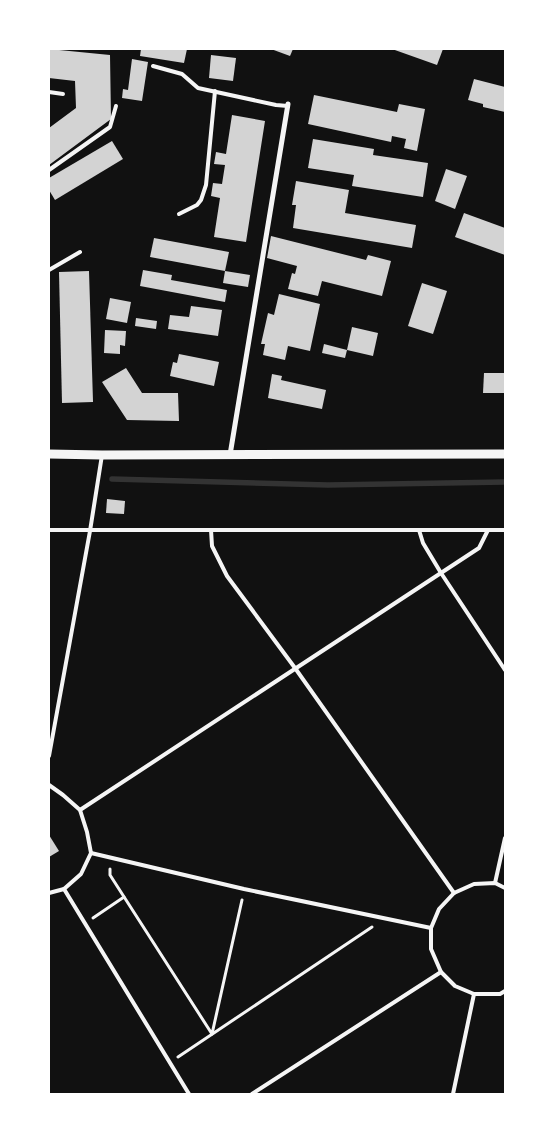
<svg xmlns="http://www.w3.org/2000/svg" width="554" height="1143" viewBox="0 0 554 1143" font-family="Manrope,sans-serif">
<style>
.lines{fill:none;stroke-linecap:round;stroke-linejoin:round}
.stream{stroke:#333;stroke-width:5.5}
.building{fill:#d3d3d3}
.path{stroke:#f5f5f5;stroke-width:3}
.service{stroke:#f5f5f5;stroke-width:4}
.minor{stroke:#f5f5f5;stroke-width:5}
.tertiary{stroke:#f5f5f5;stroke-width:9}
</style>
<rect width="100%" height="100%" fill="#111"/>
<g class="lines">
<path class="stream" d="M112 479 328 485 505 482"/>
</g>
<g class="building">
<path d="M49 49 110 55 111 119 49 165V128L76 108 75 81 49 78Z"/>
<path d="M141 49H187L184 63 140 56Z"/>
<path d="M271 49H293L290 56Z"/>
<path d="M392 49H443L437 65Z"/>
<path d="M211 55 236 58 233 81 209 78Z"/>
<path d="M132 59 148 62 142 101 122 98 123 89 128 90Z"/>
<path d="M474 79 505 87V112L483 107V104L468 100Z"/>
<path d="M314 95 397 112 399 104 425 109 417 151 404 148 406 139 392 136 391 142 308 124Z"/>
<path d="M232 115 265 121 246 242 214 237 220 198 211 196 213 183 222 184 225 165 214 164 216 152 226 154Z"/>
<path d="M313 139 374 149 373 155 428 163 423 197 352 186 354 175 308 168Z"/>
<path d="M112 141 123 159 55 200 49 190V178Z"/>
<path d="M446 169 467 176 455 209 435 201Z"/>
<path d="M296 181 349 190 345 213 416 225 412 248 293 228 296 205H292Z"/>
<path d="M464 213 505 228V255L455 237Z"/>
<path d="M271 236 366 260 368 255 391 261 382 296 322 281 318 296 288 289 292 273 295 274 297 266 267 258Z"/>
<path d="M154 238 229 252 225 271 150 257Z"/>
<path d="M143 270 172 275 171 280 227 290 225 302 140 286Z"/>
<path d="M89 271 93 402 62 403 59 272Z"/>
<path d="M225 271 250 275 248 287 223 283Z"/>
<path d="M422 283 447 291 433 334 408 326Z"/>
<path d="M279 294 320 304 310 351 288 346 285 360 263 355 265 344H261L268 313 274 315Z"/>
<path d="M110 298 131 302 127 323 106 319Z"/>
<path d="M191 306 222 310 218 336 168 329 170 315 189 317Z"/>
<path d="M136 318 157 321 156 329 135 326Z"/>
<path d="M352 327 378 333 373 356 347 350Z"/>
<path d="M105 330 126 331 125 346 120 345V354L104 353Z"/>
<path d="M324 344 347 350 345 358 322 353Z"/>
<path d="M179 354 219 362 214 386 170 376 173 362 177 363Z"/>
<path d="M126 368 142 393H178L179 421 127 420 102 382Z"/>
<path d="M484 373H505V393H483Z"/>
<path d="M272 374 282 376 281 380 326 390 322 409 268 398Z"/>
<path d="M107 499 125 501 124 514 106 513Z"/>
<path d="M49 835 59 851 49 857Z"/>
</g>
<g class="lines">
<g class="path">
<path d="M110 869V875L212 1034 242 900"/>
<path d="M93 918 124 897"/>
<path d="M178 1057 372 927"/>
</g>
<g class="service">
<path d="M153 66 182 74 198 88 276 105 288 106"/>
<path d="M49 92 63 94"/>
<path d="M49 170 110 127 116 106"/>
<path d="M179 214 197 205 201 200 206 185 215 91"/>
<path d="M49 270 80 252"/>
<path d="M49 530H505"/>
<path d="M211 530 212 546 227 576 295 668 454 893"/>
<path d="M419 530 423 543 441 573 505 670"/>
<path d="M49 756 90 531 102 455"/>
<path d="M49 785 63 795 80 810 87 832 91 853 81 874 64 889 49 893"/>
<path d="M80 810 479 548 488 530"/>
<path d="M91 853 244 889 431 928"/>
<path d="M495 883 505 838"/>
<path d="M505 888 495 883 474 884 454 893 439 909 431 928V949L441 972 455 986 474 994H500L505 991"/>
<path d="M64 889 189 1094"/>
<path d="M252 1094 441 972"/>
<path d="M453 1094 474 994"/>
</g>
<path class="minor" d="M230 455 288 104"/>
<path class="tertiary" d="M49 454 102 455 505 454"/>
</g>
<rect width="554" height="1143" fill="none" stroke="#ffffff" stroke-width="100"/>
</svg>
